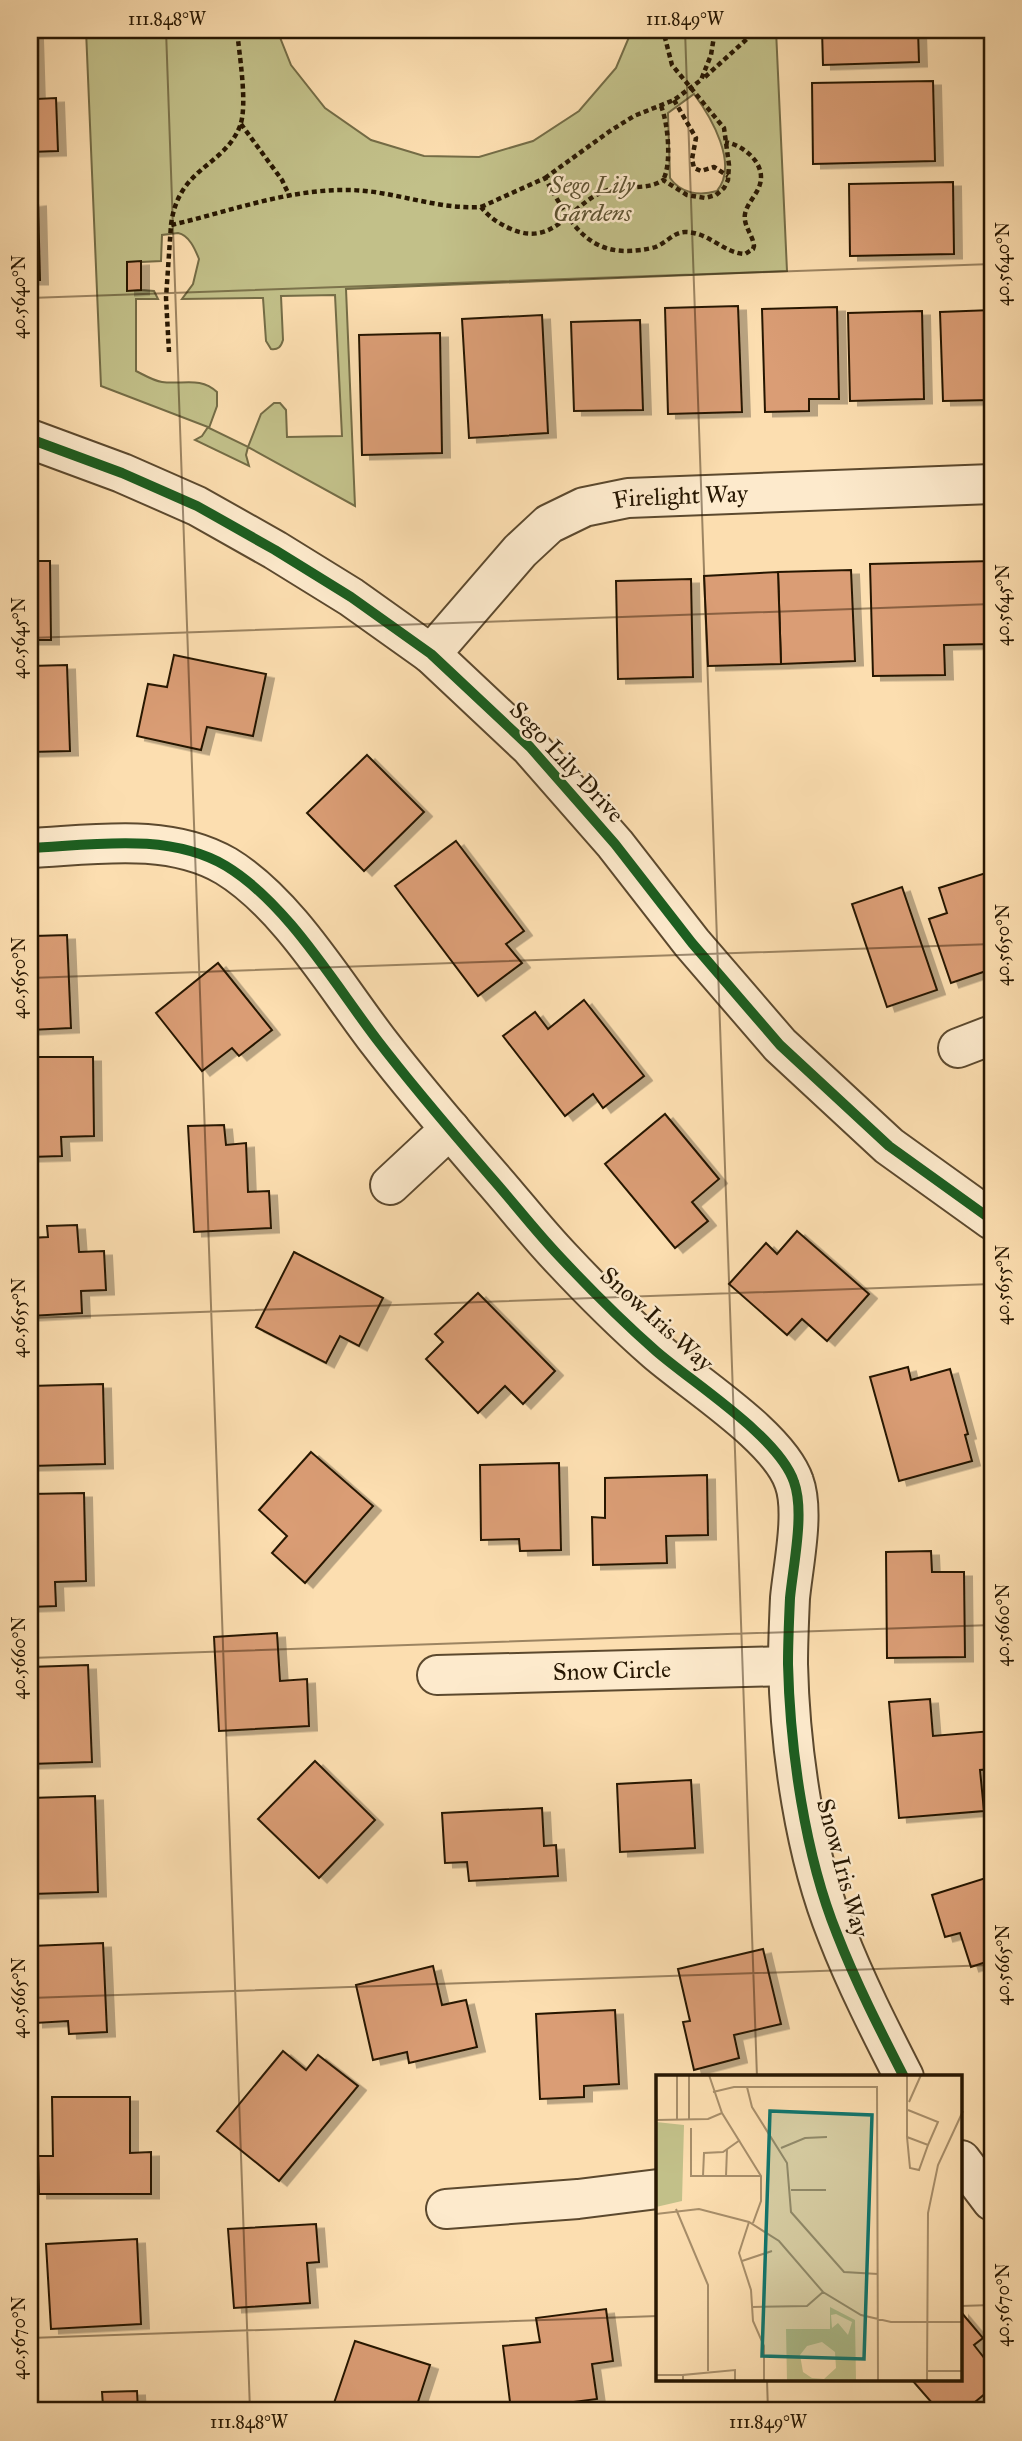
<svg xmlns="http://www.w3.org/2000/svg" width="1022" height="2441" viewBox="0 0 1022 2441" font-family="'IM FELL Great Primer',serif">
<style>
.green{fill:#c2c089;stroke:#746c46;stroke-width:2;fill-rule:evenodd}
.building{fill:#da9d74;stroke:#271702;stroke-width:2;filter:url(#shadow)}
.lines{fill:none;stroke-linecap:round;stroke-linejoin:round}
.minor-casing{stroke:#5c492e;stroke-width:42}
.path{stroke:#271702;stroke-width:4.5;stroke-dasharray:5 3.5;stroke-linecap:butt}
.minor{stroke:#fdeacc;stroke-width:38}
.cycleway-casing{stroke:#fdeacc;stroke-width:15}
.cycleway{stroke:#1b5e20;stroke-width:10}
.ticks{fill:none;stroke:#271702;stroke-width:2;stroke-opacity:0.45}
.labels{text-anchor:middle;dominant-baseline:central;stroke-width:5;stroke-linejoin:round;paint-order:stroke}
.park-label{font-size:24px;font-style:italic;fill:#5d5231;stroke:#fdeacc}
.street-label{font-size:24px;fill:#271702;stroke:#fdeacc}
.inset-road{fill:none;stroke:#a78e6a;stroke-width:2}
.view{fill:#0f766e;fill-opacity:0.15;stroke:#0f766e;stroke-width:3.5}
.inset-edge{fill:none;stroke:#271702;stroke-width:3.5}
.neatline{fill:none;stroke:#271702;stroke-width:2.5}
.ticks-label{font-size:18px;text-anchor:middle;fill:#271702}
</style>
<defs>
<filter id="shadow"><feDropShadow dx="8" dy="4.5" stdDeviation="0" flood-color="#0004"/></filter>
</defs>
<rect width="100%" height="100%" fill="#fcdeb0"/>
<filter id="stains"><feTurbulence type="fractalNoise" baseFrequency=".00286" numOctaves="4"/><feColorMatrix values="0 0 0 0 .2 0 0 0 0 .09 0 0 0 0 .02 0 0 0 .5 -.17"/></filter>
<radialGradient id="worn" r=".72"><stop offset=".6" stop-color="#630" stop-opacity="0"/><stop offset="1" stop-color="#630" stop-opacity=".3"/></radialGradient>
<path class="green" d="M86 30H277L291 65 325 108 371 140 424 156 479 157 533 141 579 111 616 68 632 30H776L787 271 346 289 355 506 248 447 246 455 249 466 195 440 202 436 208 427 101 386ZM694 94C711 117 739 164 717 191 700 196 681 194 670 178L668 113ZM178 233C189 235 195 249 199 259L193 284 182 299 263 298 266 341 271 349C278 350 281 347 283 340L281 296 335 295 342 436 287 437 286 410 280 403H274L261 414 248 447 209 428 217 406V392C200 376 182 385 162 382 154 381 144 375 136 371V299H158L154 291 141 290V262L161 261 162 235Z"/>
<g class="building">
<path d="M822 30H918L919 62 823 65Z"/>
<path d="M30 35H35L37 99 56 98 58 151 30 152Z"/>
<path d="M933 81 935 161 813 164 812 83Z"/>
<path d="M953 182 954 254 850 256 849 184Z"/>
<path d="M38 202 40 280H30V203Z"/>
<path d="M141 261V290L127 291V262Z"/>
<path d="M738 306 742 412 668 414 665 308Z"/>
<path d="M837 307 839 399H809V411L765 412 762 309Z"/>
<path d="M992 310V400L943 401 940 312Z"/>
<path d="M922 311 924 399 850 401 848 313Z"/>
<path d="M542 315 548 433 469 438 462 319Z"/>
<path d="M640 320 643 410 574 411 571 322Z"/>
<path d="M440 333 442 453 362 455 359 335Z"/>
<path d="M30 561H50L51 640H30Z"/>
<path d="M992 561V644L944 645 945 675 873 676 870 564Z"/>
<path d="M851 570 855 661 781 664 778 572Z"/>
<path d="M778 572 781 664 708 666 704 576Z"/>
<path d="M691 579 693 677 618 679 616 581Z"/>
<path d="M174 655 266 674 253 736 207 727 201 750 137 736 148 684 167 687Z"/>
<path d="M67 665 70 751 30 752V666Z"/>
<path d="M992 696V714L986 699Z"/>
<path d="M367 755 424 812 364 871 307 813Z"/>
<path d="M456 841 524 931 506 944 522 963 478 996 395 886Z"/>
<path d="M992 871V969L951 983 929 919 947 913 939 888Z"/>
<path d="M902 887 937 990 887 1007 852 904Z"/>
<path d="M67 935 71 1028 30 1030V949H35L34 936Z"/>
<path d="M218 963 272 1030 239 1056 232 1048 202 1071 156 1013Z"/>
<path d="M584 1000 644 1076 603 1108 593 1094 565 1116 503 1036 535 1012 548 1029Z"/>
<path d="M30 1057H93L94 1136 61 1137 62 1156 30 1157Z"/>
<path d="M665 1114 719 1179 692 1202 708 1221 675 1248 605 1164Z"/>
<path d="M224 1125 226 1145 246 1143 248 1192 269 1191 271 1228 194 1232 188 1126Z"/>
<path d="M77 1225 79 1252 104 1251 106 1290 81 1291 82 1313 30 1316V1238L48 1237 47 1226Z"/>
<path d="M797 1231 869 1294 827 1341 802 1319 787 1335 729 1284 766 1243 777 1254Z"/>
<path d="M294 1252 383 1298 359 1346 340 1336 326 1363 256 1327Z"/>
<path d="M478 1293 555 1371 523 1404 505 1386 478 1413 426 1359 443 1342 435 1334Z"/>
<path d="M908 1367 911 1380 950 1369 968 1434 965 1435 972 1461 899 1481 870 1377Z"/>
<path d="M103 1384 105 1464 31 1466 30 1386Z"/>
<path d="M311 1452 373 1506 305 1583 272 1553 287 1536 259 1510Z"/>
<path d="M559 1463 561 1550 520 1551 519 1539 481 1540 480 1465Z"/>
<path d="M707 1475 708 1535 666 1536 667 1563 593 1565 592 1517 605 1518V1478Z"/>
<path d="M84 1493 86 1581 55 1582 56 1606 30 1607V1494Z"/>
<path d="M931 1551 932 1572H964L965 1657 887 1658 886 1552Z"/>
<path d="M277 1633 280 1681 307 1679 309 1726 219 1731 214 1637Z"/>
<path d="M88 1665 92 1762 30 1764V1667Z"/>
<path d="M930 1699 933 1736 992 1731V1769L980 1770 984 1811 899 1818 889 1702Z"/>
<path d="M315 1761 375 1820 319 1878 258 1819Z"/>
<path d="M691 1780 695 1848 620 1852 617 1784Z"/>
<path d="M95 1796 98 1892 31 1894 30 1798Z"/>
<path d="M542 1808 544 1846 556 1845 558 1876 469 1881 467 1862 445 1863 442 1813Z"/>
<path d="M992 1876V1960L971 1967 960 1933 945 1937 932 1895Z"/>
<path d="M103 1943 107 2032 69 2034 68 2021 35 2023 32 1946Z"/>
<path d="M763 1949 781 2024 734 2035 739 2058 694 2070 683 2022 690 2021 678 1969Z"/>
<path d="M433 1966 442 2005 466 2000 477 2047 409 2063 407 2052 373 2060 356 1985Z"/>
<path d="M615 2010 619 2084 584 2086V2097L540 2099 536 2014Z"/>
<path d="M283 2051 306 2070 318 2055 358 2086 279 2181 217 2131Z"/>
<path d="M52 2097H130V2153L151 2152V2194H39L38 2156H53Z"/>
<path d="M316 2224 319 2262 307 2263 310 2303 234 2308 228 2229Z"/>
<path d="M137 2239 141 2324 51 2329 46 2244Z"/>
<path d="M606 2309 613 2361 592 2364 597 2399 511 2410 503 2346 540 2342 536 2318Z"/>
<path d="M961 2312 983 2338 974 2345 992 2368V2388L964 2411H939L912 2380H961Z"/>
<path d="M355 2341 430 2365 415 2411 332 2409Z"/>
<path d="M137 2391 138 2411H61V2408L103 2406 102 2392Z"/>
</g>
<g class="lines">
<defs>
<g id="minor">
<path d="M30 439 122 473 197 506 275 550 351 597 431 654 530 747 615 844 692 943 780 1045 889 1146 992 1220"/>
<path id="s1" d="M431 654 520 551 549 524 584 507 628 498 992 484"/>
<path d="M30 848C93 845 168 832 226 866 287 903 335 985 378 1041 414 1088 452 1132 490 1176 514 1203 536 1232 561 1258 591 1290 623 1322 656 1351 694 1384 779 1437 794 1482 805 1512 793 1566 790 1598 789 1620 788 1642 788 1664 790 1750 805 1855 837 1934 856 1983 880 2030 904 2077"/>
<path d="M958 1048 992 1035"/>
<path d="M390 1185 450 1129"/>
<path id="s2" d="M437 1675 788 1666"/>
<path d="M961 2160 992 2201"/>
<path d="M446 2209 578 2199 658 2189"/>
</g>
</defs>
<use href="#minor" class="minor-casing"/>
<g class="path">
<path d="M155 30 168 38"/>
<path d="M705 77 748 38 750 30"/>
<path d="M674 100 696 138 692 159 694 168 701 171 714 167 728 176"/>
<path d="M661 106C668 123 672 164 663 180"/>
<path d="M241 124 282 180 290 197"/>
<path d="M545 178 610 131 634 116 674 100 701 80 711 55 715 30"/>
<path d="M481 207 545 178C572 225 588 262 652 248 665 245 673 232 685 232 709 232 723 253 745 254L753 249 754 246C753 235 743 226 745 214 747 203 757 195 760 184 766 164 744 145 725 142"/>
<path d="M171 225C178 167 224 167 240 126 248 105 239 53 237 30"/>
<path d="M169 352 166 298 171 225C228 212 285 190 344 190 390 189 435 210 481 207 490 218 498 223 511 229 555 248 570 204 605 191 623 183 646 192 663 180L687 195 705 198 716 195 724 188 728 180 729 165 724 128 672 65 663 30"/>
</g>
<use href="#minor" class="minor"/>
<defs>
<g id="cycleway">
<path d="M30 439 122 473 197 506 275 550 351 597 431 654 530 747 615 844 692 943 780 1045 889 1146 992 1220"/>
<path d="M30 848C93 845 168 832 226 866 287 903 335 985 378 1041 414 1088 452 1132 490 1176 514 1203 536 1232 561 1258 591 1290 623 1322 656 1351 694 1384 779 1437 794 1482 805 1512 793 1566 790 1598 789 1620 788 1642 788 1664 790 1750 805 1855 837 1934 856 1983 880 2030 904 2077"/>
</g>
</defs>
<use href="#cycleway" class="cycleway-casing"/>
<use href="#cycleway" class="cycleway"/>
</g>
<path class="ticks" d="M166 30 250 2411M685 30 757 2077M30 298 992 264M30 638 992 604M30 978 992 944M30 1318 992 1284M30 1658 992 1625M30 1998 992 1965M961 2306 992 2305M30 2338 658 2316M767 2380 768 2411"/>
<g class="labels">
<g class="park-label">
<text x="592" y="185">Sego Lily<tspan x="592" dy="28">Gardens</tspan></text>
</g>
<g class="street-label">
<text stroke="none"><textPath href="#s1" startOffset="312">Firelight Way</textPath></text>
<text transform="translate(567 762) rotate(47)">Sego Lily Drive</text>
<text transform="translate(657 1319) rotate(42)">Snow Iris Way</text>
<text stroke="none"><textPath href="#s2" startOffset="175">Snow Circle</textPath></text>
<text transform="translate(843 1868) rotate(75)">Snow Iris Way</text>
</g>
</g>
<g transform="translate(656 2075)">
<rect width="306" height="306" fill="#fcdeb0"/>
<path d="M0 47 28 50 26 126 0 132ZM174 232 199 245 200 306H131L130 254H174ZM180 239 196 247 192 260 182 248 176 253 175 240ZM166 267 179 277 180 293 168 304 156 303 147 297 144 280 151 271Z" fill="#c2c089" fill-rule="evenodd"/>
<path class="inset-road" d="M33 0V45M53 0 66 38 105 101V126L97 148M251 0V62L272 70 282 47 252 35M91 12 96 32 131 88 135 137 188 197 222 199M57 17 78 12H221L222 306M0 20 1 45 52 44 66 38M253 27 265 0M21 45V0M35 53V101H47M251 62 254 93 263 95 272 70M84 65 67 77 48 78 47 101H105M125 73 149 63 171 62M70 101 71 74M135 115H170M20 134 52 210V296M0 139 43 134 93 147 123 166 167 217 205 240 235 247H307M93 147 83 178 95 215 97 246 108 271V306M86 186 116 176M96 232 151 231 167 217M271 296H307M0 300H27M27 306V300L79 295V306M271 306 272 138 282 90 307 36"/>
<path class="view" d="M114 36 216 40 208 284 106 281Z"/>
<rect width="306" height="306" class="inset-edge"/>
</g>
<rect width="1022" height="2441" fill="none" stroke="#fcdeb0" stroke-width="77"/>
<rect x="38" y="38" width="946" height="2364" class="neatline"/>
<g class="ticks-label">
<text x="167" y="25">111.848°W</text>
<text x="685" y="25">111.849°W</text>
<text transform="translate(1003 264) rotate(-90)" y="6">40.5640°N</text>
<text transform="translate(19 297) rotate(-90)" y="6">40.5640°N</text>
<text transform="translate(1003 605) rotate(-90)" y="6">40.5645°N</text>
<text transform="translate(19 638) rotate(-90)" y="6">40.5645°N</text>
<text transform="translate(1003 945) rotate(-90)" y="6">40.5650°N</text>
<text transform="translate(19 978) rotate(-90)" y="6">40.5650°N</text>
<text transform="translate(1003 1285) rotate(-90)" y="6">40.5655°N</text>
<text transform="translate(19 1318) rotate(-90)" y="6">40.5655°N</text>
<text transform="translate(1003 1625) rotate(-90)" y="6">40.5660°N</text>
<text transform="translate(19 1658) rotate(-90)" y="6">40.5660°N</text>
<text transform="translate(1003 1965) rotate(-90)" y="6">40.5665°N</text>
<text transform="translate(19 1998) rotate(-90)" y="6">40.5665°N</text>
<text transform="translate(1003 2305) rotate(-90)" y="6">40.5670°N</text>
<text transform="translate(19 2338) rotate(-90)" y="6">40.5670°N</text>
<text x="249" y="2428">111.848°W</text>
<text x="768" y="2428">111.849°W</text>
</g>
<rect width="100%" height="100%" filter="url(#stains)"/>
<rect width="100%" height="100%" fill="url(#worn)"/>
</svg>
